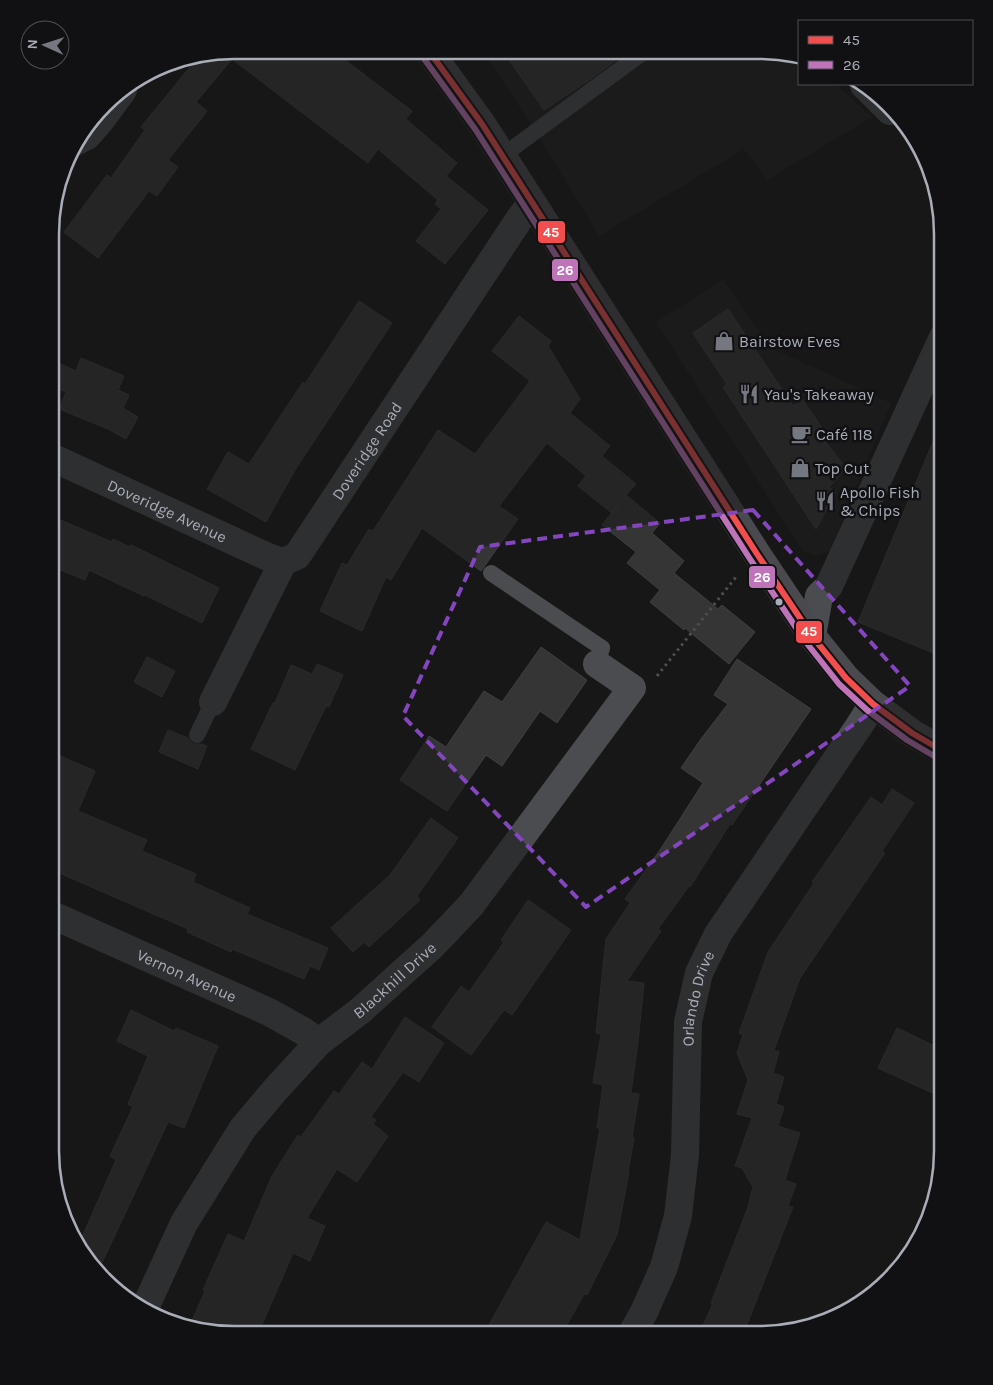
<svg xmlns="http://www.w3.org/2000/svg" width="993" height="1385" viewBox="0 0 993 1385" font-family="Karla,sans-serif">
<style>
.built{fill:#212123}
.building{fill:#353536;stroke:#3f4043}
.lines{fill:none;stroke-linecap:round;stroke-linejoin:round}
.path{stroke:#4d4e52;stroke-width:3;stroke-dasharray:2.5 4;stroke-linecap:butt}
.service{stroke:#4b4c50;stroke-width:16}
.minor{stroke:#4b4c50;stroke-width:28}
.secondary{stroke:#4a4a4e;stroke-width:28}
.bus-1-casing{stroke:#111113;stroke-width:10}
.bus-2-casing{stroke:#111113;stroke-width:10}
.bus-1{stroke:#f24e4e;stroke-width:6}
.bus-2{stroke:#bf73b8;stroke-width:6}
.marked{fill:none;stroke:#8446be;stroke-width:4;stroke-dasharray:10 6;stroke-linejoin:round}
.bus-dot{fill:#a8adb8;stroke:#111113;stroke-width:2}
.labels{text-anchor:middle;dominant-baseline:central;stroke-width:5;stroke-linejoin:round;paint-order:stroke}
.poi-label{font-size:16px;fill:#a8adb8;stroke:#111113;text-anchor:start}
.street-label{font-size:16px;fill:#a8adb8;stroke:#111113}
.rim{fill:none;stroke:#a8adb8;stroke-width:2.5}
.line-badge{stroke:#111113;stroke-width:2}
.badge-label{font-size:14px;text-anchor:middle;font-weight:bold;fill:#fff}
</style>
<rect width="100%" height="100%" fill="#171717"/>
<g class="built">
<path d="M483 51 783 52 799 58V84H836L872 117 767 180 744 149 599 236 536 132Z"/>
<path d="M723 280 771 348 891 403 829 552 816 556 803 551 656 322Z"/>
</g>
<g class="building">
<path d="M234 50H332L412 111 406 119 457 163 446 176 488 210 445 264 416 241 441 209 435 204 438 200 378 149 368 163 232 59 196 102 207 111 168 160 178 167 157 196 149 191 98 258 64 232 107 175 111 178 145 130 141 127 199 56Z"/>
<path d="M503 51H628L592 78 544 110Z"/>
<path d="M359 301 392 323 295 470 266 522 207 489 228 452 249 464 303 382 305 384Z"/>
<path d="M728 309 793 406 802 399 824 431 819 434 846 468 829 487 836 492 816 529 723 387 727 384 693 333Z"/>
<path d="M519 316 551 341 548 346 580 399 570 413 610 446 602 456 636 484 626 495 660 523 652 533 684 561 674 573 718 609 722 605 755 632 729 664 685 628 684 630 650 602 660 590 627 563 636 552 602 525 620 503 612 513 578 486 586 476 547 443 499 506 518 519 481 571 422 528 391 580 386 577 362 631 320 611 342 563 347 565 369 529 373 531 438 430 475 454 530 381 492 351Z"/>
<path d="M81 358 124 376 118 390 129 395 123 408 138 417 126 439 108 429 59 409 66 392 51 386V360L76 371Z"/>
<path d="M942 420H943V657L858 622Z"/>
<path d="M51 516 112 542 113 539 130 547 131 545 219 588 202 623 145 595 144 596 89 570 85 580 51 566Z"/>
<path d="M541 647 587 680 557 723 540 711 502 766 486 755 447 811 400 780 429 736 446 747 484 691 502 702Z"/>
<path d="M147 657 175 671 162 697 134 682Z"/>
<path d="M737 659 811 709 732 825 730 824 690 887 689 886 658 929 661 931 627 981 644 983 638 1042 631 1093 639 1094 632 1137 634 1138 628 1172H629L617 1235 587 1295 584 1294 562 1334H484L546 1222 580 1240 600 1128H597L603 1085 593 1083 601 1034 596 1033 606 939 630 903 625 899 660 850 703 783 681 768 701 739 728 704 714 695Z"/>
<path d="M317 664 343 675 329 707 326 706 295 770 251 749 273 703H275L291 665 312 674Z"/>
<path d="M168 730 188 738 193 744H201L207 746 198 769 159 752Z"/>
<path d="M51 752 95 771 78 811 147 840 142 851 196 874 193 882 250 908 247 914 328 948 319 970 310 966 304 979 232 949 231 952 187 932 188 929 50 869Z"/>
<path d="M892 789 914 803 882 851 885 853 800 978 774 1050 779 1052 773 1073 784 1077 776 1104 784 1107 778 1126 800 1133 785 1180 796 1184 788 1206 793 1207 743 1335H699L713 1303H711L748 1207 753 1187 742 1168 735 1166 752 1118 737 1114 748 1080 737 1053 743 1035 739 1033 768 952 814 883 812 882 871 797 882 805Z"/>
<path d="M431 818 458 838 417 896 420 900 369 947 364 942 353 952 331 928 390 875Z"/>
<path d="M528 900 571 930 512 1015 504 1010 471 1055 432 1027 461 986 469 992 504 942 501 940Z"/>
<path d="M131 1010 174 1031 176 1028 218 1046 184 1128 168 1122 99 1269 79 1244 116 1160 110 1156 133 1107 128 1104 148 1056 117 1041Z"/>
<path d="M405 1017 444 1043 419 1082 403 1072 371 1117 376 1120 373 1124 388 1136 357 1182 337 1169 307 1218 325 1226 310 1261 293 1253 258 1334 210 1333 189 1328 205 1291 203 1290 228 1234 244 1241 272 1176 298 1135 301 1137 334 1091 339 1094 362 1062 372 1069Z"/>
<path d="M897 1028 943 1050V1098L878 1068Z"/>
</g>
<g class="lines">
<path class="path" d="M657 676 736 577"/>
<g class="service">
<path d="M502 156 645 51"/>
<path d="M491 573 602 648 597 664"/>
<path d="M197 735 213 702"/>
</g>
<g class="minor">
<path d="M864 85 890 111"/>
<path d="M75 142 87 136 101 120 123 90"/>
<path id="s1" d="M51 457 268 557 283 562"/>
<path d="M812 636 819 596 829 586 943 337"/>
<path id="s2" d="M213 702 283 562 297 556 520 218 532 203"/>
<path id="s3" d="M50 914 269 1012 303 1031 319 1042"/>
<path id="s4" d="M144 1310 184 1223 243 1128 276 1089 319 1042 360 1011 433 945 471 905 632 688 597 664"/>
<path id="s5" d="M631 1335 644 1312 664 1267 678 1216 685 1155 688 1022 699 973 718 934 859 726 873 704"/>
</g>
<path class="secondary" d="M429 51 482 124 757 554 812 636 846 678 873 704 912 733 943 751"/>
<defs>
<path id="bus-1" d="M429 51 482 124 757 554 812 636 846 678 873 704 912 733 943 751"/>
<path id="bus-2" d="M422 56 475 129 750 559 805 641 839 684 867 710 907 740 939 759"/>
</defs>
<use href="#bus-1" class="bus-1-casing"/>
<use href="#bus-2" class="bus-2-casing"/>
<use href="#bus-1" class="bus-1"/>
<use href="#bus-2" class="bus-2"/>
</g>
<path d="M0 0H993V1385H0ZM753 510 910 686 586 907 403 716 480 547Z" fill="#171717" fill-opacity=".55" fill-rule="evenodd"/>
<path class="marked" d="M753 510 910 686 586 907 403 716 480 547Z"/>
<defs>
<symbol id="shop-bare" viewBox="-9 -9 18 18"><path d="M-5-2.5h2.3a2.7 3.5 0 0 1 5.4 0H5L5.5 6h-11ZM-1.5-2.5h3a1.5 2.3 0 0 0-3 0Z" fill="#757880" stroke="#111113" stroke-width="2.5" paint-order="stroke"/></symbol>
<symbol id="restaurant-bare" viewBox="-9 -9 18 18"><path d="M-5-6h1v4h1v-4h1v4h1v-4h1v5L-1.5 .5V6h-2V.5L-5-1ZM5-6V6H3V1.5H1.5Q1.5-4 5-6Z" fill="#757880" stroke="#111113" stroke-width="2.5" paint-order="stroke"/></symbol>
<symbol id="cafe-bare" viewBox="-9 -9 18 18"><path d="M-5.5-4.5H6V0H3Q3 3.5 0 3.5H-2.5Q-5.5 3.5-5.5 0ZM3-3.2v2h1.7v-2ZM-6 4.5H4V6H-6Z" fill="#757880" stroke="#111113" stroke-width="2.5" paint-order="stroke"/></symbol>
</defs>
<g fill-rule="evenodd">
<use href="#shop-bare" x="710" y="327" width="28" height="28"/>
<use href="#restaurant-bare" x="735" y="380" width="28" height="28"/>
<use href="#cafe-bare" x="787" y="420" width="28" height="28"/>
<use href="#shop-bare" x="786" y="454" width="28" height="28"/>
<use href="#restaurant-bare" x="811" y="487" width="28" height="28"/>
</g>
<circle class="bus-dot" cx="779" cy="602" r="4.5"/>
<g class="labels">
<g class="poi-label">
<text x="739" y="341">Bairstow Eves</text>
<text x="764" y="394">Yau's Takeaway</text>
<text x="816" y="434">Café 118</text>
<text x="815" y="468">Top Cut</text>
<text x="840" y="492">Apollo Fish<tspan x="840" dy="18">&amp; Chips</tspan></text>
</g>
<g class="street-label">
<text stroke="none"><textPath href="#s2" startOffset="298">Doveridge Road</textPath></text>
<text stroke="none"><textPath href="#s1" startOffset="128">Doveridge Avenue</textPath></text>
<text stroke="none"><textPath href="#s3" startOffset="150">Vernon Avenue</textPath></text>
<text stroke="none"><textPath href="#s4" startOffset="420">Blackhill Drive</textPath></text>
<text stroke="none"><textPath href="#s5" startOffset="348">Orlando Drive</textPath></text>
</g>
</g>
<path d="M0 0H993V1385H0ZM234 59H759A175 175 0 0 1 934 234V1151A175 175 0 0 1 759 1326H234A175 175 0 0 1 59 1151V234A175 175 0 0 1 234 59Z" fill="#111113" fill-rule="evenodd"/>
<path class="rim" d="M234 59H759A175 175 0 0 1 934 234V1151A175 175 0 0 1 759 1326H234A175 175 0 0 1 59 1151V234A175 175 0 0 1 234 59Z"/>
<g class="line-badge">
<rect x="537" y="220" width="29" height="24" rx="5" fill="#f24e4e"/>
<rect x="551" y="258" width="28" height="24" rx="5" fill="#bf73b8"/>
<rect x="748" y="565" width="28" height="24" rx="5" fill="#bf73b8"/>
<rect x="795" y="620" width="28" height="24" rx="5" fill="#f24e4e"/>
</g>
<g class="badge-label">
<text x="551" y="237">45</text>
<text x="565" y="275">26</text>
<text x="762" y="582">26</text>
<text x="809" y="636">45</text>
</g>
<rect x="798" y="20" width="175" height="65" fill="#111113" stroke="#4d4f55"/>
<rect x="808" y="36" width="25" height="8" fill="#f24e4e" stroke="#4d4f55"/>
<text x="843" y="45" font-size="15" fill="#a8adb8">45</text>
<rect x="808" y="61" width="25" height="8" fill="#bf73b8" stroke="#4d4f55"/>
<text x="843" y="70" font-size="15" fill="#a8adb8">26</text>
<g transform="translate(45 45) rotate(273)"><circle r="24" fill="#111113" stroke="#4d4f55"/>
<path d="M0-4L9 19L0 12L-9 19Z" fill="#757880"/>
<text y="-8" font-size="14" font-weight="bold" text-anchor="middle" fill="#a8adb8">N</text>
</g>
</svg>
